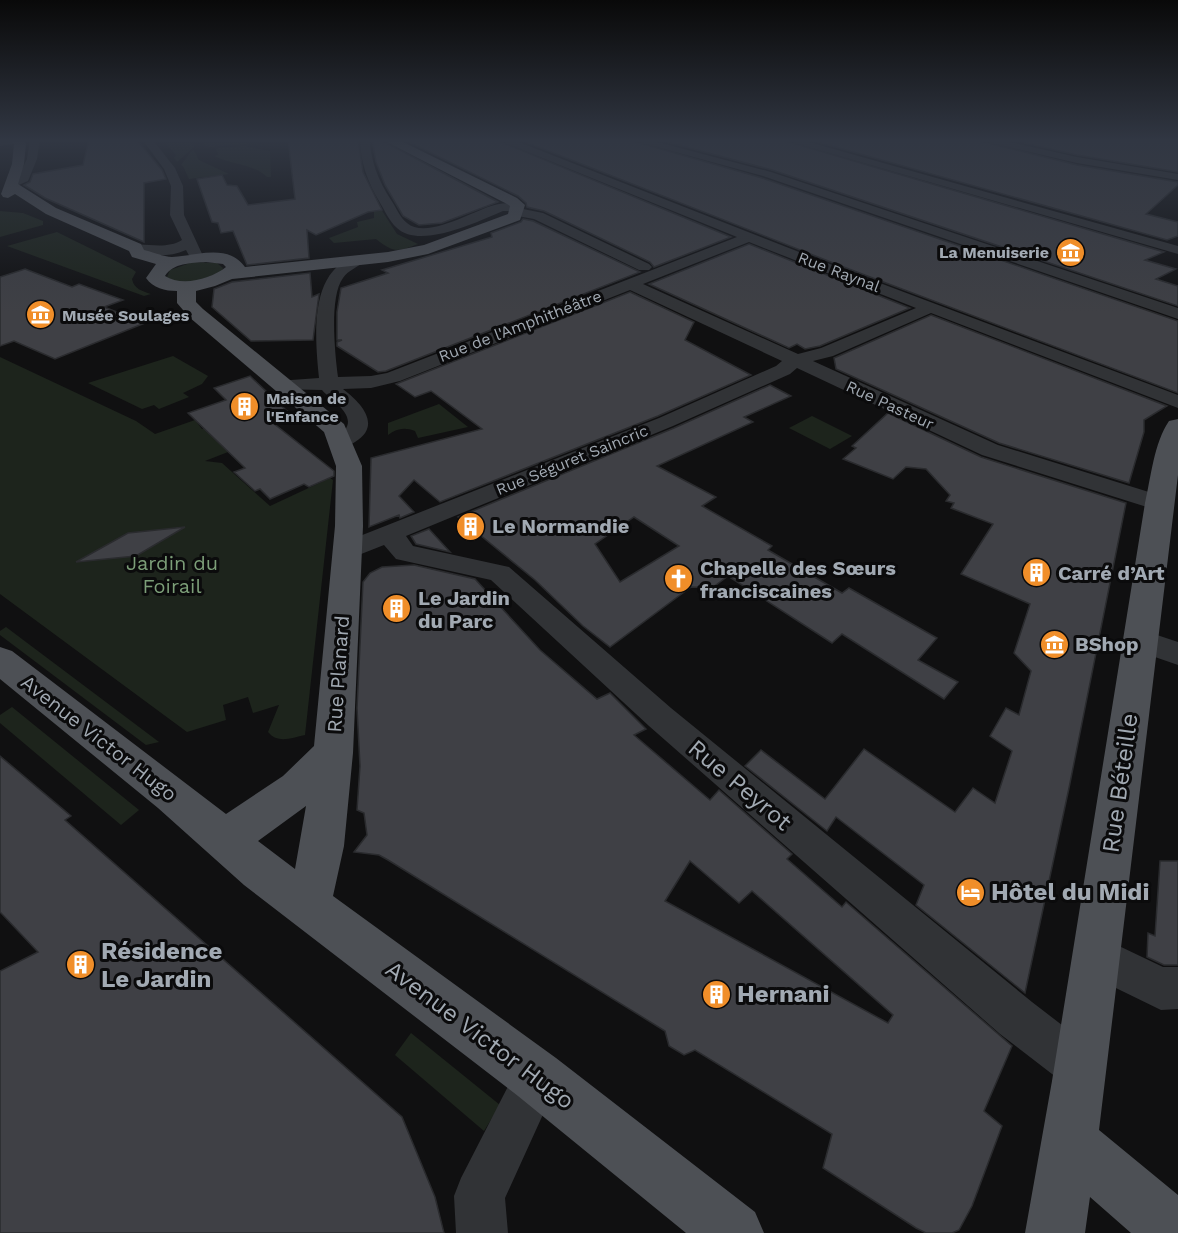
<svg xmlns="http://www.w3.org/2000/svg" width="1178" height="1233" viewBox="0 0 1178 1233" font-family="'Work Sans',sans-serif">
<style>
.green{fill:#1d241c}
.building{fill:#3f4045;stroke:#2a2b2e;stroke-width:1.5;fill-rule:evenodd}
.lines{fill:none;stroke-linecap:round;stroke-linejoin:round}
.minor{fill:#313336;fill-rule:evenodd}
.major{fill:#4d5055;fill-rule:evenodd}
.labels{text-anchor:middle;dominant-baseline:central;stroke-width:6;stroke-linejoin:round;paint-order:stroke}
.far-poi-label{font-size:16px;font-weight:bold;fill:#a1a9b2;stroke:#0b0b0c;text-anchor:start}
.far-street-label{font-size:16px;fill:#a1a9b2;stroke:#0b0b0c}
.poi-label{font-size:20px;font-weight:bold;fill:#a1a9b2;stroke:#0b0b0c;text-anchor:start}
.park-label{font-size:20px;fill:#7c9e78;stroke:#0b0b0c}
.street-label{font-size:20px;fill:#a1a9b2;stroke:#0b0b0c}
.near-street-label{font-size:24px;fill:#a1a9b2;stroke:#0b0b0c}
.near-poi-label{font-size:24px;font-weight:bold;fill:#a1a9b2;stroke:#0b0b0c;text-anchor:start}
</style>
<rect width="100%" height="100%" fill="#101011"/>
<g class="green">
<path d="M162 139H193L194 147 177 162 174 158 176 155Z"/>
<path d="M204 139H271L273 142 211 147 205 146Z"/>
<path d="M244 146 270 151 271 177H267C254 164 232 165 214 156L218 155 216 148Z"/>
<path d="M193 149 199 160 229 174 189 179 183 166 181 165Z"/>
<path d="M377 203 397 234 418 244C397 252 394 253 376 239L334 243 329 238 358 227 357 222 374 218V212L367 205Z"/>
<path d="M0 211 23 213 43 221V225L0 237Z"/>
<path d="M57 232 132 269 136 272 132 279C134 289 142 291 151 294L144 296 7 246Z"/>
<path d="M193 262 217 263 223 268 222 271C205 279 183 288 167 277L170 270Z"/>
<path d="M173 356 208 376 202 384 183 393 189 397 159 409 154 405 142 409 88 383Z"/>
<path d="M0 357 136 421 155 434 195 420 202 429 230 420 251 443 205 461 222 463 270 506 330 478 333 480 305 735C291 738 278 744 268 732L279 705 253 713 248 697 223 705 226 720 187 732 0 594Z"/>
<path d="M439 404 468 427 418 438 415 431C405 427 397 428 388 435V423Z"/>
<path d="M812 416 852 436 830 449 789 428Z"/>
<path d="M6 627 159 742 146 745 0 635V631Z"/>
<path d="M12 707 139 810 121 825 0 723V715Z"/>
<path d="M411 1033 500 1105 484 1131 395 1055Z"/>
</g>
<g class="building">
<path d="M89 139H136L162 170 166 179 144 183V242L45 198 24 185 30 182 33 174 83 165Z"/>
<path d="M288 139H358L363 172 382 210 368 212 316 235 307 230 309 258 247 265 233 231 221 233 218 223 212 222 197 179 222 175 227 185 237 186 248 205 295 199Z"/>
<path d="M372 139H379L498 202 442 223 419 225 403 216 385 185 376 162Z"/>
<path d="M403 139H494L731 237 654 267 650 262 544 211 527 207 526 203 518 196Z"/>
<path d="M518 139H626L762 178 1178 321V393L841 266Z"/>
<path d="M656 139H779L1164 252 1145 260 1176 269 1156 279 1178 286V306L772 170Z"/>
<path d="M807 139H972L1077 165 1178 182V185L1146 214 1178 222V236L1167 240Z"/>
<path d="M1007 139H1178V172L1077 155Z"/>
<path d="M523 219 533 221 640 272 386 371 378 372 337 346V342L342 340H337V312L341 288 388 273 382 270 492 237 491 233 521 222Z"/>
<path d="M749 244 910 308 820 346 805 349 797 344 789 348 649 284Z"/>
<path d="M25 269 72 287 79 284 123 300 104 307 145 323 55 359 14 341 0 346V277Z"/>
<path d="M310 273 312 297 319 294 313 340 251 341 212 307 214 289 232 282Z"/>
<path d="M630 292 694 322 685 340 751 375 658 416 440 502 414 480 399 496 414 512 400 518 399 515 369 527 371 458 482 429 431 391 415 397 396 384Z"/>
<path d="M931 315 1167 406 1144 420V432L1129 483 999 443 836 369 834 358Z"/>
<path d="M250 376 289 413 268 419 334 471V476L309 487 304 484 270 499 260 489 255 491 234 472 245 468 188 413 226 400 214 388Z"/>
<path d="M770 385 791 396 744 417 753 422 657 466 716 497 702 506 772 546 768 550 842 593 849 588 937 638 918 660 958 682 944 699 842 634 832 643 728 576 712 588 691 587 610 647 583 626 535 580 458 517 674 428ZM634 517 679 546 620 582 595 544Z"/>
<path d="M888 413 981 457 1126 503 1069 788 1025 993 916 905 924 885 836 817 827 831 745 766 761 750 825 799 864 749 955 812 973 788 995 803 1012 751 990 736 1006 708 1019 715 1031 671 1014 653 1030 604 961 574 993 524 951 508 954 503 946 501 950 495 926 469 906 467 893 479 843 459 856 448 852 446Z"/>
<path d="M185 527 136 556 76 562 128 533Z"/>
<path d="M429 529 450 552 416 544 411 536Z"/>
<path d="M414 565 475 579 540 650 597 699 610 693 646 729 634 735 710 800 719 790 792 854 787 859 842 907 846 902 1012 1046 984 1111 1002 1126 972 1206 959 1230 952 1233H926L916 1228 823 1168 832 1134 695 1050 684 1055 669 1046 665 1031 388 860 379 855 354 852 367 835 364 813 357 810 360 766 357 708 363 582 370 573 382 567ZM690 861 739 903 752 891 893 1015 888 1023 665 901Z"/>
<path d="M0 756 71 816 65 820 402 1117 435 1197 444 1233H0V971L38 952 0 912Z"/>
<path d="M1160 861H1178V965H1164L1147 957 1148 933 1155 936Z"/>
</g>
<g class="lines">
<g class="minor">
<path d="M20 139V143L0 146V140Z"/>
<path d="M30 139H40L37 159 28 181 14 187H6V181L17 179 27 159Z"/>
<path d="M142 139H152L175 168 183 186 184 215 204 258 202 261H192L186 250C168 258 149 256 130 251L128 248C137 239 163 252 182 240L170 215 171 186 164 169Z"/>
<path d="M360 139H370C370 160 379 182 391 200 396 207 400 218 407 223 428 241 478 207 499 204 506 202 516 204 523 205V209L543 213 649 264 652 267 649 270H639L534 219 512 215 511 211H503C479 221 420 250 397 228 389 221 384 209 379 201 368 183 360 161 360 139Z"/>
<path d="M496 139H511L840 268 1178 395V408L931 313 833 356 813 361 998 445 1168 498 1171 503 1168 508 1159 510 1150 508 982 455 797 368 790 374 673 426 406 536 413 546 509 567 671 708 1032 1002 1097 1052 1104 1068 1097 1084 1081 1091 1065 1084 1000 1034 649 726 491 580 396 559 384 545 346 560 337 557 333 551 337 545 659 418 776 366 782 361 630 290 400 381 371 388 343 389C360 402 383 425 355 442 347 447 342 449 332 447L329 442C333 436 341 435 345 430 357 414 329 399 322 390L277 389 274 385 277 381 319 378C315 338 308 268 358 256L365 260C359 267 348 270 343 278 329 296 335 355 338 377L371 376 387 373 737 237ZM749 242 916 308 821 348 798 354 643 284Z"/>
<path d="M628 139H646L771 172 1178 308V319L763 176Z"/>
<path d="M781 139H798L1178 246V254Z"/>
<path d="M974 139H995L1077 157 1178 174V180L1077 163Z"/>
<path d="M1139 629 1178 642V665L1129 648 1124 640 1129 632Z"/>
<path d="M1096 935 1163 967H1178V1009L1161 1010 1081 971 1075 956 1081 941Z"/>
<path d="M537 1054 553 1061 560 1077 505 1198 508 1233H456L454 1196 461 1178 521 1061Z"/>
</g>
<g class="major">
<path d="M10 139H22L26 144 24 164 18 184 56 208 141 244 144 250C153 252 164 257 172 257 196 256 228 243 245 267L388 252 424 245 508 214 510 206 507 204 381 139H397L517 198 525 205 520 220 428 254 388 262 232 279 215 286 196 291V302L203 309 344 424 362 466 363 526 353 753 344 846 333 896 556 1058 755 1212 764 1233H686L518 1096 244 885 158 808 0 679V647L12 651 226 814 283 776 314 746 335 526 336 466 324 432 189 317 177 303V291C165 291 153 288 146 278L156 264 132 257 129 251 46 214 15 194 8 198 3 197 1 194 12 164 14 144ZM206 262 223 264 226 267C211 279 182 287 165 276 173 263 191 263 206 262ZM306 806 295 869 258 841Z"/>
<path d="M1178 419V475L1099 1130 1178 1195V1233H1131L1090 1197 1085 1233H1025L1052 1081 1145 503C1151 477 1154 443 1169 421Z"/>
</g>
</g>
<linearGradient id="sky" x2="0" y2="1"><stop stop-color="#090909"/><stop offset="0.45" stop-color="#313743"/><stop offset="1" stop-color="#313743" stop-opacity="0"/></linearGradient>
<rect width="1178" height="312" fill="url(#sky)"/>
<defs>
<symbol id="museum-disc" viewBox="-11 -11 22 22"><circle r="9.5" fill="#f08e29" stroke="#0b0b0c"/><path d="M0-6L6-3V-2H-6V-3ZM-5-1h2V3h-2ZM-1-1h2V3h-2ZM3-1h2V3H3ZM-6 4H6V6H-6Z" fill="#fff"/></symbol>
<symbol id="building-disc" viewBox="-11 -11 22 22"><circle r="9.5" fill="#f08e29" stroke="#0b0b0c"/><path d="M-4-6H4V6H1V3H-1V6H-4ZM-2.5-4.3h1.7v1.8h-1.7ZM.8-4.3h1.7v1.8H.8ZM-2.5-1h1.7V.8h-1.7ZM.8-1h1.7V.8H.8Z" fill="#fff"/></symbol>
<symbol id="church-disc" viewBox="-11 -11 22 22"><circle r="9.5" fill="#f08e29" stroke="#0b0b0c"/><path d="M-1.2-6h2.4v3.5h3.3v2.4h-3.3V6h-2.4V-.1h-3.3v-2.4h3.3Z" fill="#fff"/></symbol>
<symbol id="hotel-disc" viewBox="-11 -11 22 22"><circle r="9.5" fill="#f08e29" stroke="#0b0b0c"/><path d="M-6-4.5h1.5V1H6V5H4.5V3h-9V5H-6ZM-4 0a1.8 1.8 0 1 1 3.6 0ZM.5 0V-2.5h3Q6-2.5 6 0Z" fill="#fff"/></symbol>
</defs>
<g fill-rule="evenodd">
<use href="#museum-disc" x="1054" y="236" width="33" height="33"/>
<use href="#museum-disc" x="24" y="298" width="33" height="33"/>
<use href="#building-disc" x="228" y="390" width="33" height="33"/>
<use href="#building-disc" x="454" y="510" width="33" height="33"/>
<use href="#building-disc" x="1020" y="556" width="33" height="33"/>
<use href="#church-disc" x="662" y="562" width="33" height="33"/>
<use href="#building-disc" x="380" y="592" width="33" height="33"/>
<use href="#museum-disc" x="1038" y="628" width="33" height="33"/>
<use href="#hotel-disc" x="954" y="876" width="33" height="33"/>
<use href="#building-disc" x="64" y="948" width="33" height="33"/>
<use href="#building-disc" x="700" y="978" width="33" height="33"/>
</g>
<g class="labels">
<g class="far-poi-label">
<text x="1049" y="252" text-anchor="end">La Menuiserie</text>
<text x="62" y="315">Musée Soulages</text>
<text x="266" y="398">Maison de<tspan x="266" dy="18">l'Enfance</tspan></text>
</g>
<g class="far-street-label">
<text transform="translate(839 272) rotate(21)">Rue Raynal</text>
<text transform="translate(520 326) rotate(-21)">Rue de l'Amphithéâtre</text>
<text transform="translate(890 405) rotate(25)">Rue Pasteur</text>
<text transform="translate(572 460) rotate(-22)">Rue Séguret Saincric</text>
</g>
<g class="poi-label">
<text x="492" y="526">Le Normandie</text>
<text x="700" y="568">Chapelle des Sœurs<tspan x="700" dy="23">franciscaines</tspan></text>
<text x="1058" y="573">Carré d’Art</text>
<text x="418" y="598">Le Jardin<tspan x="418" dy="23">du Parc</tspan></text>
<text x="1075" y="644">BShop</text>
</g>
<g class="park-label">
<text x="172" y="563">Jardin du<tspan x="172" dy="23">Foirail</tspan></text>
</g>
<g class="street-label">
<text transform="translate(338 674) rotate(-86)">Rue Planard</text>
<text transform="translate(99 738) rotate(38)">Avenue Victor Hugo</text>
</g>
<g class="near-street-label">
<text transform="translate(1120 783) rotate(-82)">Rue Béteille</text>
<text transform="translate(740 785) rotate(40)">Rue Peyrot</text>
<text transform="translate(480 1035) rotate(37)">Avenue Victor Hugo</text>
</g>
<g class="near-poi-label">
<text x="991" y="892">Hôtel du Midi</text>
<text x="101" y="951">Résidence<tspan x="101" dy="28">Le Jardin</tspan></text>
<text x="737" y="994">Hernani</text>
</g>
</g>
</svg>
